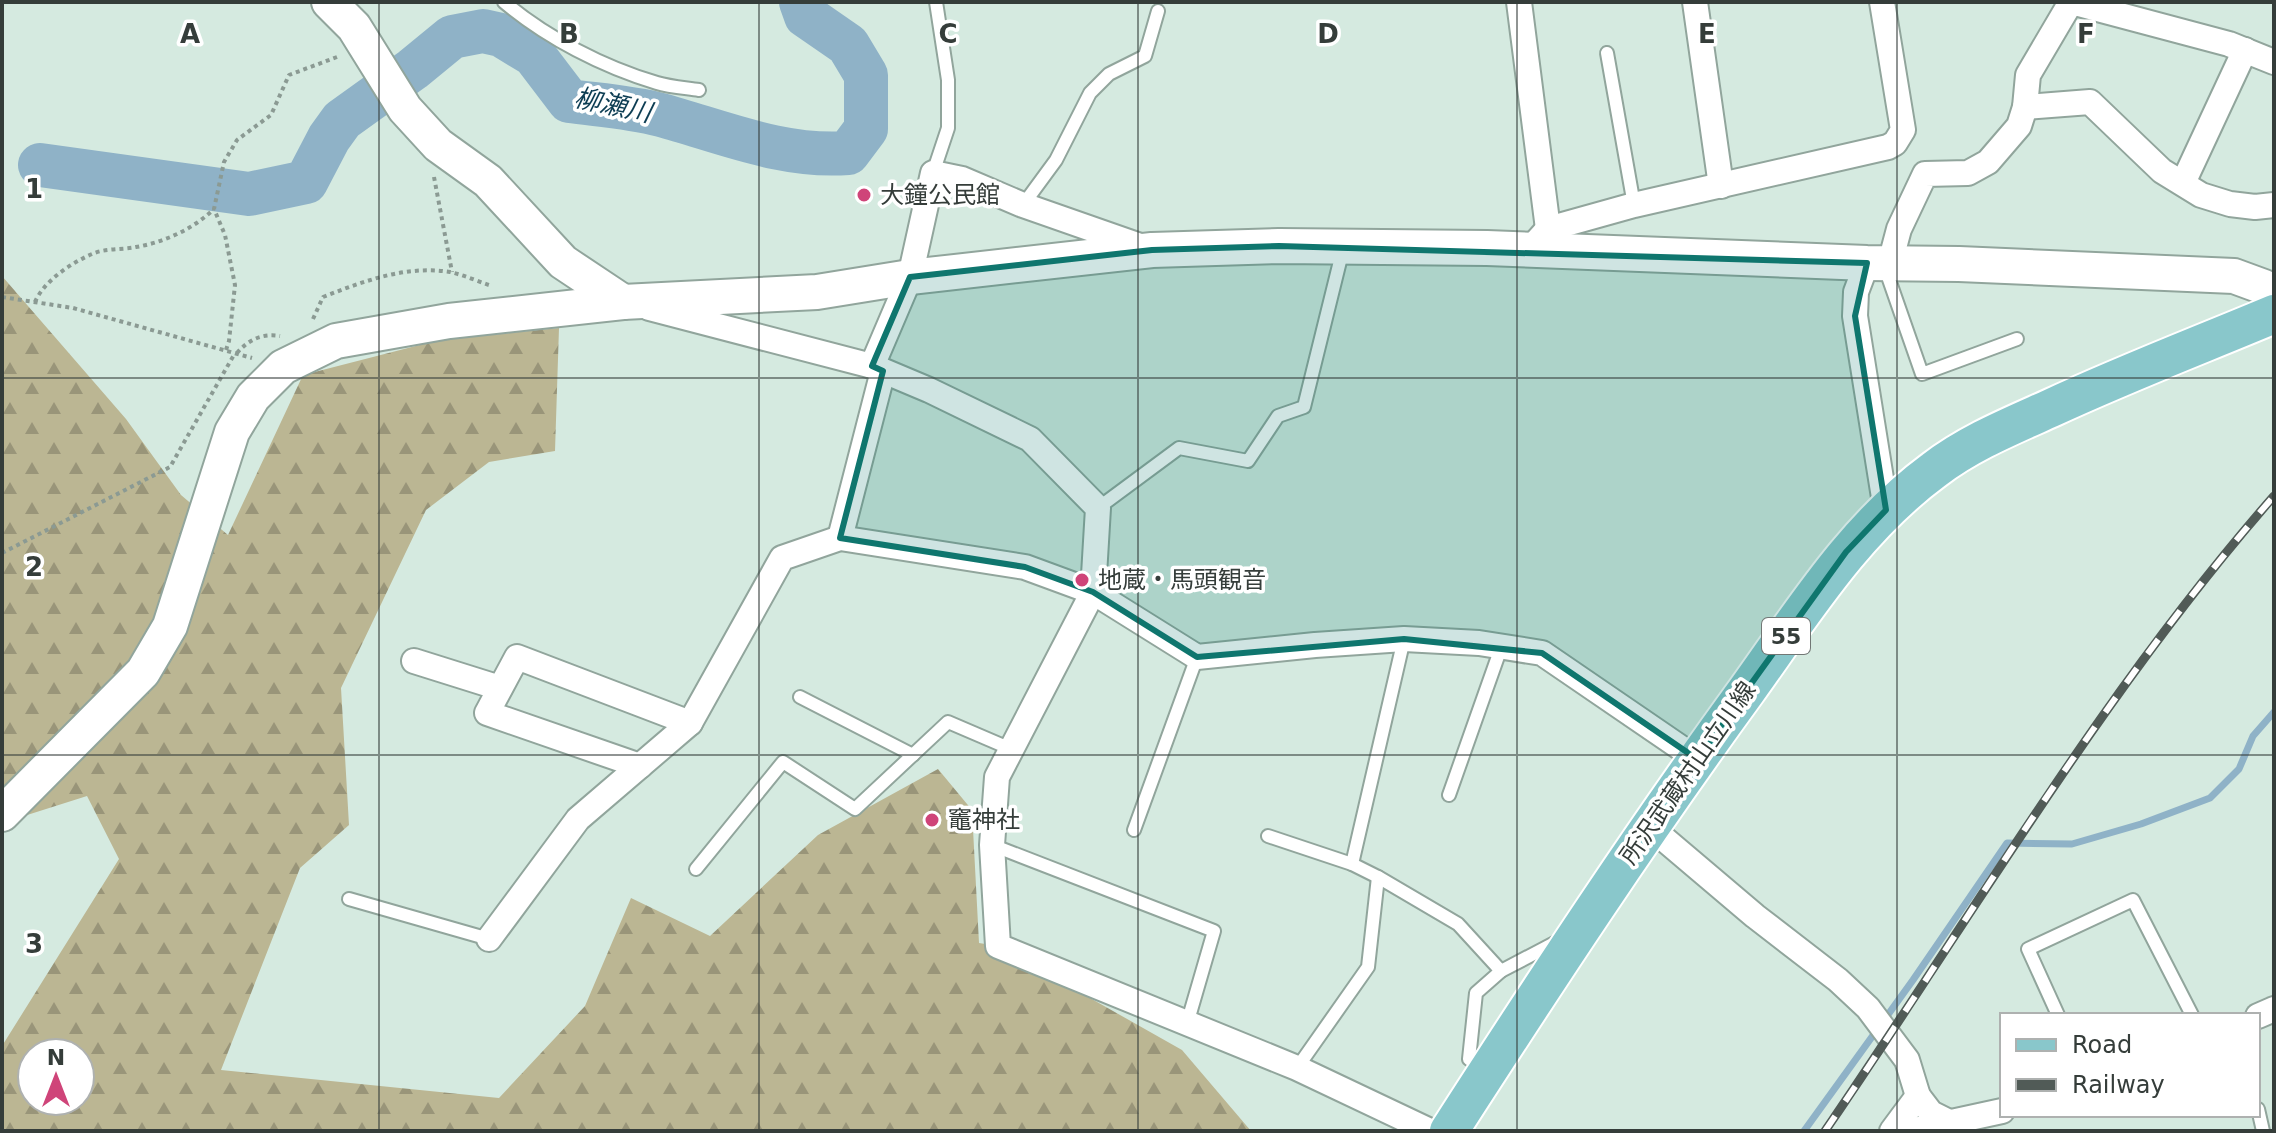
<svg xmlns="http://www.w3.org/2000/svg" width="2276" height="1133" viewBox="0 0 2276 1133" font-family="'DejaVu Sans','Noto Sans JP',sans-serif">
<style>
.forest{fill:url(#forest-firs);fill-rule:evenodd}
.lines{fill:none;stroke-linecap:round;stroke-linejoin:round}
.stream{stroke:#8fb2c7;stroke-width:7}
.river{stroke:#8fb2c7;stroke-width:44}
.lane-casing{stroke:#91a59c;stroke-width:16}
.street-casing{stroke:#91a59c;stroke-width:28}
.secondary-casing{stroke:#91a59c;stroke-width:38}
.primary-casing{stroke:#fff;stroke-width:42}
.path{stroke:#8b9a93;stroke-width:4;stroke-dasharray:4 4;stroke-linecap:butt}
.lane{stroke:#fff;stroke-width:12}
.street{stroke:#fff;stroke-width:24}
.secondary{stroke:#fff;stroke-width:34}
.primary{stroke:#89c7cb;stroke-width:38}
.rail-casing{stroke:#515b57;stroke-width:9}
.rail{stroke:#fff;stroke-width:6;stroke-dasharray:18;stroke-linecap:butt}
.marked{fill:#0f766e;fill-opacity:0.2;stroke:#0f766e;stroke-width:6;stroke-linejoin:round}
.grid{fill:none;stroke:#353d3a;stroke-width:2;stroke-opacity:0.55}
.poi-dot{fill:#cf4479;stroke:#fff;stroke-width:3}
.labels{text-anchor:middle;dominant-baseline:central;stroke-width:7;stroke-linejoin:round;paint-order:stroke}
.shield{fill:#fff;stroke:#727775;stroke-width:2}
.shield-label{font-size:22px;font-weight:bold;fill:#353d3a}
.poi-label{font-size:24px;fill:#353d3a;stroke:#fff;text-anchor:start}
.street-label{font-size:24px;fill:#353d3a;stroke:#fff}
.water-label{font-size:26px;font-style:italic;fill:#0d3d53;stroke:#fff}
.grid-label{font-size:26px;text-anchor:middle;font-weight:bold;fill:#353d3a;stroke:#fff;stroke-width:7;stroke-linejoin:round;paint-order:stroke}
</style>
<defs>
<pattern id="forest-firs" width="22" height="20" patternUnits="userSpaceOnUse" patternTransform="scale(2)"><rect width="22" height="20" fill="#bbb693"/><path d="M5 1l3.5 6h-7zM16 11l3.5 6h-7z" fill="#999579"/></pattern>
</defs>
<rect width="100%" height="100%" fill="#d5eae0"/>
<path class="forest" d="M2 276 126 419 181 495 228 535 303 375 439 340 559 328 555 451 489 462 426 510 341 688 349 825 300 868 221 1070 499 1098 585 1006 631 898 710 936 818 835 938 769 972 810 979 943 998 946 1182 1050 1251 1131H2V1046L119 859 87 796 2 823ZM32 1053H80V1101H32Z"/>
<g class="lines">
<path class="stream" d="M1804 1131 1913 980 2007 843 2072 844 2141 824 2210 798 2239 769 2253 736 2274 712"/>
<path class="river" d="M40 165 249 194 306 182 329 138 342 120 413 69 452 37 483 31 501 35 534 55 569 101C599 105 631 107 661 115 723 132 783 158 848 153L866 129V75L848 45 806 16 801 2"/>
<defs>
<g id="lane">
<path d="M504 2C547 38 603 67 657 83 670 87 686 88 699 90"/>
<path d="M1607 53 1634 205"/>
<path d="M933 173 948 128V80L936 2"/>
<path d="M1023 205 1056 160 1090 93 1109 74 1145 56 1158 11"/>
<path d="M1884 265 1922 374 2017 339"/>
<path d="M1098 508 1179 448 1248 461 1278 416 1304 407 1343 249"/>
<path d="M800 697 913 755"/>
<path d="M1449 795 1502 645"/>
<path d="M1134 830 1197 657"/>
<path d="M1268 836 1352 864 1378 877 1458 924 1501 971 1560 940"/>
<path d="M992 845 1214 931 1187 1024"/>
<path d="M1352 864 1404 639"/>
<path d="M696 869 783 762 855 809 948 722 1011 749"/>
<path d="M349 899 489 939"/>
<path d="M2058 1015 2028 949 2133 900 2192 1015"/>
<path d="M1297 1068 1368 967 1378 877"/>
<path d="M1483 1069 1469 1059 1476 993 1501 971"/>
<path d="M2258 1109 2263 1131"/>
</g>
<g id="street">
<path d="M1519 2 1548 229"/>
<path d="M1695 2 1721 186"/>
<path d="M2025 107 2090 102 2162 171 2201 195 2230 204 2255 207 2274 205"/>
<path d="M2183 183 2245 50"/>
<path d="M1529 250 1548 229 1634 205 1888 147 1895 143 1903 130 1882 2"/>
<path d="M1867 263 1856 292 1855 316 1886 510"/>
<path d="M1890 263 1899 229 1925 174 1968 173 1988 162 2019 126 2025 107 2028 75 2071 2 2229 44 2274 62"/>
<path d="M649 308 872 366 929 390 1030 439 1098 508 1093 592 997 777 992 845 998 946 1297 1068 1430 1131"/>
<path d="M872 366 910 277 933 173 962 179 1023 205 1146 248"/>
<path d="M840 538 883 371"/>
<path d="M414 661 500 688"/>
<path d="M640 766 487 713 517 657 690 723"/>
<path d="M1650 827 1755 916 1838 980 1868 1008 1907 1060 1918 1096 1931 1113 1949 1122"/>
<path d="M489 939 578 819 690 723 782 558 840 538 1025 567 1093 592 1197 657 1315 645 1404 639 1479 643 1542 653 1697 759"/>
<path d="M2258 1016 2274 1009"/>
<path d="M1892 1131 1918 1096"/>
<path d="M1910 1131 2002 1111"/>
</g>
<g id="secondary">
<path d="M329 2 354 27 405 109 438 145 488 181 563 262 623 302"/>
<path d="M2 814 143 672 170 626 232 432 253 397 283 367 336 341 449 321 623 302 817 292 910 277 1152 250 1279 246 1487 248 1867 263 1959 264 2234 276 2264 287 2274 295"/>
</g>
<path id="primary" d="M1449 1131C1545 982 1642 834 1747 690 1803 612 1855 528 1934 470 1969 443 2011 426 2051 408 2124 374 2200 345 2274 314"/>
</defs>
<use href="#lane" class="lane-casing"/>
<use href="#street" class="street-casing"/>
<use href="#secondary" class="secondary-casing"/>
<use href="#primary" class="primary-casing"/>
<g class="path">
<path d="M434 177 452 272"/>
<path d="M2 297 73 308 252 358"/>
<path d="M35 302C44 281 71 263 92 254 105 248 122 250 136 247 165 242 193 229 214 209"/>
<path d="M313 319 323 297C364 281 406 265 450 272 464 275 479 282 492 286"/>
<path d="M226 350 229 341 235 285 225 235 214 209 224 162 237 140 271 115 289 75 337 57"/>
<path d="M237 353C248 340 262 333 280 336"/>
<path d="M2 553 170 467 235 353"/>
</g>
<use href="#lane" class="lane"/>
<use href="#street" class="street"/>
<use href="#secondary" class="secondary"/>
<use href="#primary" class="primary"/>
<defs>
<path id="rail" d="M1825 1131C1971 918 2103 691 2274 496"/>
</defs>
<use href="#rail" class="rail-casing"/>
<use href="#rail" class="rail"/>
</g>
<path class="marked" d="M1279 246 1867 263 1855 316 1886 510 1846 552 1697 759 1542 653 1404 639 1197 657 1093 592 1025 567 840 538 883 371 872 366 910 277 1152 250Z"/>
<path class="grid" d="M379 2V1131M759 2V1131M1138 2V1131M1517 2V1131M1897 2V1131M2 378H2274M2 755H2274"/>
<g class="poi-dot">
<circle cx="864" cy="195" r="8"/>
<circle cx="1082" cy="580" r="8"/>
<circle cx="932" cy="820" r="8"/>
</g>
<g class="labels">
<rect class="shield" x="1762" y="618" width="48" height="36" rx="6"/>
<g class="shield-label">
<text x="1786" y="636">55</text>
</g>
<g class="poi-label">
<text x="880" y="195">大鐘公民館</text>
<text x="1098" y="580">地蔵・馬頭観音</text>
<text x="948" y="820">竈神社</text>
</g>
<g class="street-label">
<text transform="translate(1688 773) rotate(-55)">所沢武蔵村山立川線</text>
</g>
<g class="water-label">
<text transform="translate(613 105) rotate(12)">柳瀬川</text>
</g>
</g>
<g class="grid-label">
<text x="190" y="43">A</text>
<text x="569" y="43">B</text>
<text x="948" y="43">C</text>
<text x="1328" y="43">D</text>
<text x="1707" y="43">E</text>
<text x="2086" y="43">F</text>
<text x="34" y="198">1</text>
<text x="34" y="576">2</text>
<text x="34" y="953">3</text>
</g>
<rect width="2276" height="1133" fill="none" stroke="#353d3a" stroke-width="8"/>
<rect x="2000" y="1013" width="260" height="104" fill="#ffffff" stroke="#aeb1b0" stroke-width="2"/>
<rect x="2016" y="1039" width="40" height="12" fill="#89c7cb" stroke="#aeb1b0" stroke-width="2"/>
<text x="2072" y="1053" font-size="24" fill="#353d3a">Road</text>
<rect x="2016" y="1079" width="40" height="12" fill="#515b57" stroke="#aeb1b0" stroke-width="2"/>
<text x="2072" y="1093" font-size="24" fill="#353d3a">Railway</text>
<g transform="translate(56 1077)"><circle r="38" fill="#ffffff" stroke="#aeb1b0" stroke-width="2"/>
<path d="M0-6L14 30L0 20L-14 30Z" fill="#cf4479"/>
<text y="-12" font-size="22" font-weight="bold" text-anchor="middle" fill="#353d3a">N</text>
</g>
</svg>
